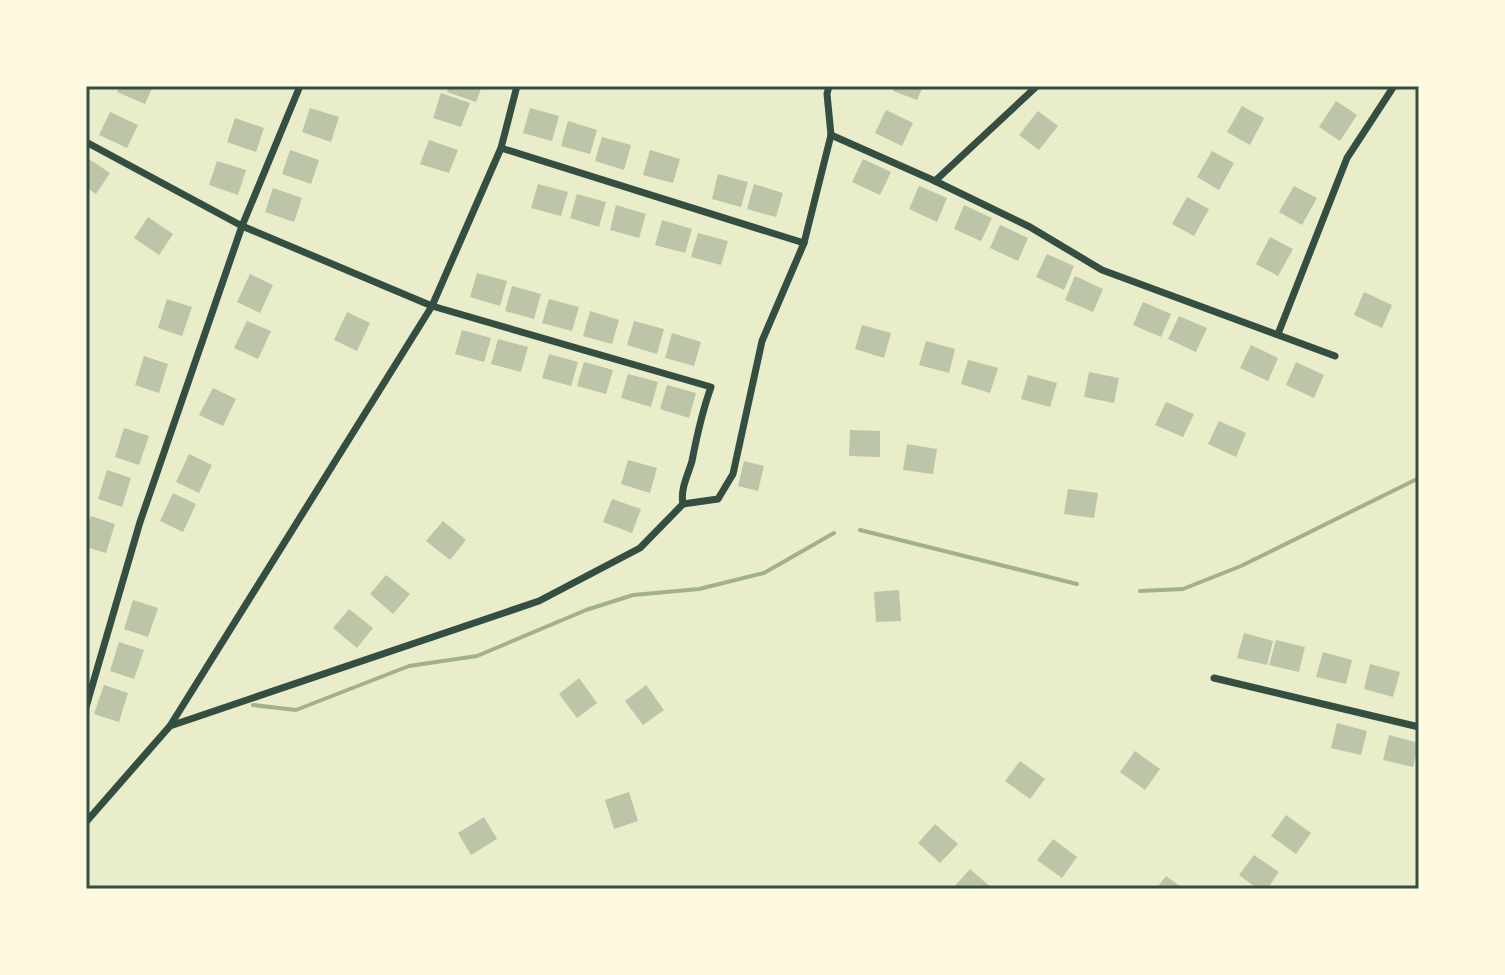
<svg xmlns="http://www.w3.org/2000/svg" width="1505" height="975" viewBox="0 0 1505 975" font-family="Ubuntu,sans-serif">
<style>
.lines{fill:none;stroke-linecap:round;stroke-linejoin:round}
.stream{stroke:#a3b18a;stroke-width:4}
.building{fill:#bcc5a7}
.minor{stroke:#344e41;stroke-width:7}
.neatline{fill:none;stroke:#344e41;stroke-width:3}
</style>
<rect width="100%" height="100%" fill="#e9edc9"/>
<g class="lines">
<g class="stream">
<path d="M860 530 1077 584"/>
<path d="M1140 591 1183 589 1241 566 1419 478"/>
<path d="M253 705 296 710 409 666 477 656 586 610 633 595 699 589 764 573 834 533"/>
</g>
</g>
<g class="building">
<path d="M120 86H153L145 104 117 92Z"/>
<path d="M449 86H482L476 102 447 92Z"/>
<path d="M895 86H923L917 100 893 91Z"/>
<path d="M441 93 470 103 461 127 433 118Z"/>
<path d="M1336 101 1357 115 1340 141 1319 127Z"/>
<path d="M1242 106 1264 118 1250 145 1227 132Z"/>
<path d="M310 108 339 117 331 142 302 132Z"/>
<path d="M530 108 559 116 552 141 523 133Z"/>
<path d="M886 110 913 123 902 146 875 133Z"/>
<path d="M1038 111 1058 126 1039 150 1019 135Z"/>
<path d="M110 112 138 125 127 148 99 135Z"/>
<path d="M235 118 264 128 256 152 227 142Z"/>
<path d="M568 121 597 130 590 154 561 146Z"/>
<path d="M602 137 631 145 624 170 595 161Z"/>
<path d="M429 140 458 150 449 173 420 164Z"/>
<path d="M290 150 319 160 311 184 282 174Z"/>
<path d="M650 150 680 159 673 183 643 175Z"/>
<path d="M1212 151 1234 163 1219 190 1197 177Z"/>
<path d="M86 157 110 173 96 194 86 187Z"/>
<path d="M863 159 891 172 880 195 852 182Z"/>
<path d="M217 161 246 170 238 195 209 185Z"/>
<path d="M718 174 748 182 741 207 712 199Z"/>
<path d="M538 184 568 192 561 216 531 208Z"/>
<path d="M754 184 783 193 776 217 747 209Z"/>
<path d="M919 186 947 198 937 222 909 209Z"/>
<path d="M1294 186 1317 198 1302 225 1279 212Z"/>
<path d="M273 188 302 198 294 222 265 212Z"/>
<path d="M577 194 606 202 599 227 570 218Z"/>
<path d="M1187 197 1209 209 1194 236 1172 224Z"/>
<path d="M616 205 646 214 639 238 610 230Z"/>
<path d="M964 205 992 218 981 241 954 229Z"/>
<path d="M148 217 173 234 159 255 134 238Z"/>
<path d="M662 220 692 229 685 253 655 245Z"/>
<path d="M1000 225 1028 238 1018 261 990 248Z"/>
<path d="M698 233 728 241 721 265 691 257Z"/>
<path d="M1270 237 1293 249 1278 276 1256 264Z"/>
<path d="M1047 254 1074 266 1064 290 1036 277Z"/>
<path d="M477 273 507 281 500 306 470 297Z"/>
<path d="M250 274 273 285 260 313 237 302Z"/>
<path d="M1075 276 1103 289 1093 312 1065 300Z"/>
<path d="M512 286 541 294 534 319 505 311Z"/>
<path d="M1364 292 1392 305 1382 328 1354 315Z"/>
<path d="M167 299 192 307 182 336 158 328Z"/>
<path d="M549 299 579 307 572 331 542 323Z"/>
<path d="M1143 302 1171 314 1161 337 1133 325Z"/>
<path d="M590 311 619 320 612 344 583 336Z"/>
<path d="M347 312 370 323 357 351 334 340Z"/>
<path d="M1179 316 1207 328 1196 352 1168 339Z"/>
<path d="M247 321 271 331 258 359 234 348Z"/>
<path d="M634 321 664 329 657 354 627 345Z"/>
<path d="M862 325 891 333 884 358 855 349Z"/>
<path d="M462 330 491 338 484 362 455 354Z"/>
<path d="M672 333 701 342 694 366 665 358Z"/>
<path d="M498 339 528 347 521 372 491 364Z"/>
<path d="M926 341 955 349 949 373 919 365Z"/>
<path d="M1251 345 1278 358 1268 381 1240 368Z"/>
<path d="M549 354 578 362 571 386 542 378Z"/>
<path d="M144 356 168 364 159 393 135 385Z"/>
<path d="M968 360 998 368 990 393 961 384Z"/>
<path d="M584 362 613 370 606 394 577 386Z"/>
<path d="M1296 362 1324 375 1314 398 1286 385Z"/>
<path d="M1089 372 1119 378 1114 403 1084 397Z"/>
<path d="M628 374 658 382 651 407 621 398Z"/>
<path d="M1028 375 1057 383 1050 407 1021 399Z"/>
<path d="M667 385 696 393 689 418 660 409Z"/>
<path d="M213 388 236 399 223 426 199 415Z"/>
<path d="M1166 402 1194 414 1183 437 1155 425Z"/>
<path d="M1219 421 1246 433 1236 457 1208 444Z"/>
<path d="M124 428 149 436 139 465 115 457Z"/>
<path d="M850 430 880 431V457L849 456Z"/>
<path d="M907 444 937 449 933 474 903 470Z"/>
<path d="M189 454 212 465 199 493 176 482Z"/>
<path d="M628 460 657 468 650 493 621 484Z"/>
<path d="M744 461 764 466 758 491 738 486Z"/>
<path d="M107 470 131 478 122 507 98 499Z"/>
<path d="M1068 489 1098 493 1094 518 1064 514Z"/>
<path d="M173 493 196 504 183 532 160 521Z"/>
<path d="M612 499 641 509 632 533 603 522Z"/>
<path d="M91 516 115 524 106 553 86 547V530Z"/>
<path d="M443 521 466 540 450 560 426 541Z"/>
<path d="M386 575 410 594 393 614 370 594Z"/>
<path d="M899 590 901 621 876 622 874 592Z"/>
<path d="M133 600 158 608 148 637 124 629Z"/>
<path d="M349 609 373 628 357 648 333 628Z"/>
<path d="M1244 633 1273 641 1267 665 1237 658Z"/>
<path d="M1276 640 1305 647 1299 672 1269 665Z"/>
<path d="M119 642 144 650 134 679 110 671Z"/>
<path d="M1323 652 1352 660 1346 684 1316 677Z"/>
<path d="M1370 664 1400 672 1393 697 1364 689Z"/>
<path d="M579 678 597 703 577 718 559 694Z"/>
<path d="M104 685 128 693 119 722 94 714Z"/>
<path d="M646 685 664 710 643 725 625 701Z"/>
<path d="M1337 723 1367 731 1361 755 1331 748Z"/>
<path d="M1389 735 1419 743 1413 767 1383 760Z"/>
<path d="M1135 751 1160 769 1145 790 1120 772Z"/>
<path d="M1020 761 1045 779 1030 799 1005 781Z"/>
<path d="M629 792 638 821 614 829 605 800Z"/>
<path d="M1286 815 1311 833 1296 854 1271 836Z"/>
<path d="M484 817 497 839 471 855 458 833Z"/>
<path d="M935 824 958 844 940 863 918 843Z"/>
<path d="M1053 839 1077 857 1062 878 1037 860Z"/>
<path d="M1254 855 1279 872 1267 889H1258L1239 875Z"/>
<path d="M970 869 993 889 953 888Z"/>
<path d="M1166 876 1184 889H1156Z"/>
</g>
<g class="lines">
<g class="minor">
<path d="M831 135 935 181 1030 227 1102 270 1335 356"/>
<path d="M86 142 242 226 432 306 711 387C702 412 697 435 692 461 688 475 680 489 683 504"/>
<path d="M501 148 804 243"/>
<path d="M935 181 1037 86"/>
<path d="M1278 334 1347 158 1394 86"/>
<path d="M1214 678 1419 727"/>
<path d="M86 707 140 522 242 226 300 86"/>
<path d="M170 726 539 601 640 548 683 504 718 499 733 474 762 341 804 243 831 135 827 94 829 86"/>
<path d="M86 822 170 726 432 306 501 148 517 86"/>
</g>
</g>
<rect width="1505" height="975" fill="none" stroke="#fefae0" stroke-width="176"/>
<rect x="88" y="88" width="1329" height="799" class="neatline"/>
</svg>
